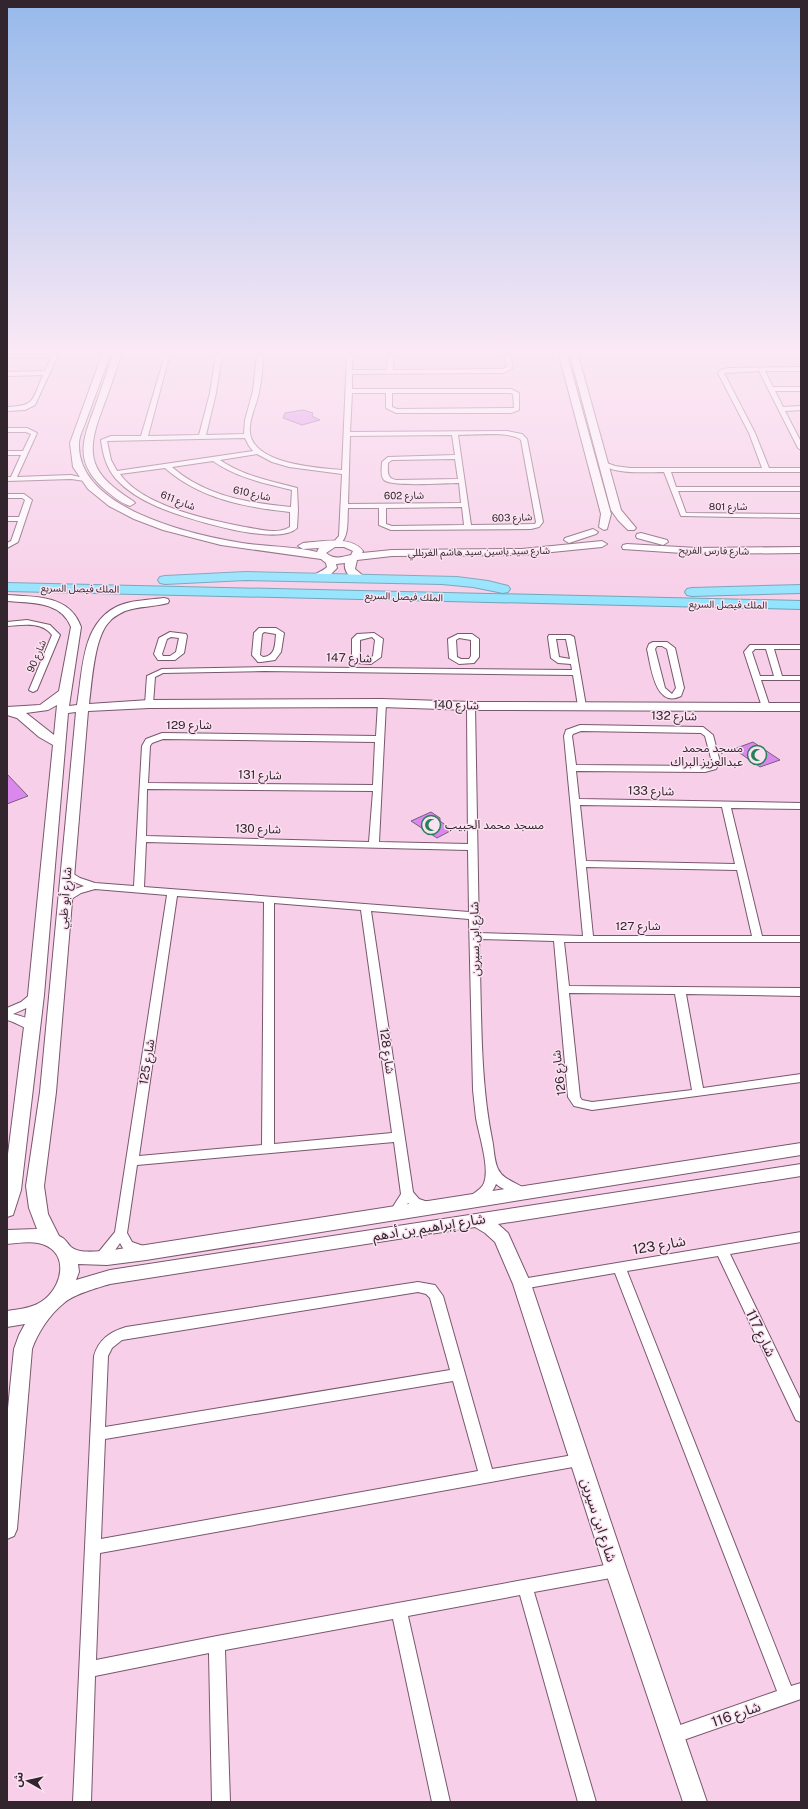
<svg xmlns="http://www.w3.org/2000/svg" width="808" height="1809" viewBox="0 0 808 1809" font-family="'Public Sans','Noto Sans Arabic',sans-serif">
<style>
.building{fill:#da88ed;stroke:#765e7c}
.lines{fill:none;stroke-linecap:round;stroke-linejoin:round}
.street-casing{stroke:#79576d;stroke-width:2}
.secondary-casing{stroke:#79576d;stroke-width:2}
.highway-casing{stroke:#71a1b5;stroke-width:2}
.street{fill:#fff;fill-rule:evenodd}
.secondary{fill:#fff;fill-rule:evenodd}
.highway{fill:#92e4fe;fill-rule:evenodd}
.labels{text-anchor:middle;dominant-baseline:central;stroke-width:3;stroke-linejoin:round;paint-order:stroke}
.far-street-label{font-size:10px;fill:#33252e;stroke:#fae2f1}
.street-label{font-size:12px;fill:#33252e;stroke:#fae2f1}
.poi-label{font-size:12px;fill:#33252e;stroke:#fae2f1;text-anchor:end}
.near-street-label{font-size:14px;fill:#33252e;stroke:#fae2f1}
</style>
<rect width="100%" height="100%" fill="#f7cfe8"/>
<g class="building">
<path d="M303 410 313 413 312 416 320 420 302 425 283 418 285 413Z"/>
<path d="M753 742 780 760 760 767 734 749Z"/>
<path d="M7 774 28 796 7 804Z"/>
<path d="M431 812 440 818V821L452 830 437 838 411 821Z"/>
</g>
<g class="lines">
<defs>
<g id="street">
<path d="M7 355H58L35 405 25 410 7 411V407C36 406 32 400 43 375L7 376V372L45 371 51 357H7Z"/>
<path d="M165 355H172L169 357 148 436 199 435 210 393 216 355H222L216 393 206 435 244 434 245 420 253 391 257 355H263C263 368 261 384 258 397 255 407 251 416 250 426 245 464 317 468 342 470L347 355H353L352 370H387L388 355H394L393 370 503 369 507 367 504 355H510L513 368 504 373 352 374V389H511L519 393V410L511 413H396L386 408V393H352L350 432 507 431 522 434 527 439 543 522 539 527 531 529 391 530 379 525V508H348C347 521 350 541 336 546L332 544 339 536 342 474 289 467 272 462 257 454 220 460C243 476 271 481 297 488L298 510 297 528C277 548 180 517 156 506 142 500 126 490 116 479 106 467 103 455 101 440L111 436H141ZM392 393H510L513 394 514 408 397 409 392 407ZM452 435 455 455 388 457 382 462C382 468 380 475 384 480 391 487 446 483 459 483L461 503 348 504 350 436ZM458 435C472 435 512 431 521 440L536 522 535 524 471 525ZM245 438 249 446 253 451 117 471 111 460 107 441ZM455 459 458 479 396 480C386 478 388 471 388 463L392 460ZM213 461C237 478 264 483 292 490L291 507C248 503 205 496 172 467ZM165 468C200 499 245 507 290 512V527C276 535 259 529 245 527 209 520 142 506 120 474ZM462 507 464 525 392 526 386 524V508Z"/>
<path d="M801 367V371H765L773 387H801V391H775L783 407 801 406V410L785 411 801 442V450L798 448 759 371 724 373 755 433 769 468H801V472H671L676 487H801V491H678L686 513 801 514V518L681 516 664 472C646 472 615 475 601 464L604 462 615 466 630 468H762L749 433 718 373 720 370 728 368Z"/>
<path d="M7 428H27L37 433 17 477 71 475 88 479 85 481 71 479 7 481V477H11L21 455H7V451H23L31 434 26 432H7Z"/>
<path d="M7 494H24L32 500 18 542 7 548V543L11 541 18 521H7V517H19L25 500 22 498H7Z"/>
<path d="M27 620 50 625 60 635 37 690 33 692 29 690 52 635C42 621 22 625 7 626V622Z"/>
<path d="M259 628H276L284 633 281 652 275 660 261 662H258L252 655 254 633ZM264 632 276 634C275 644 276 656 263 657L260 655 262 634Z"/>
<path d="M170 632 186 634 187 636 184 653 175 660H158L154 654 159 638ZM171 637 179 638 176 652 170 656H163L162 654 167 639Z"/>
<path d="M374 633 383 639 381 657 371 664 356 663 352 657V639L357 634ZM372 637 375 640 373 656 369 659H361L360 657V640Z"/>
<path d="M458 634H472L479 639V657L474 663 459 664 449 658 448 639ZM459 638 471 640V656L469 659H461L457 657 456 640Z"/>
<path d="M549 635H570L574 637 586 706 585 708 582 709 578 706 573 675 264 671 163 673 155 677 153 704 149 707 145 704 147 676 162 669 264 667 572 670 571 664 558 663 551 658 548 637ZM556 639H566L570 659 559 657Z"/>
<path d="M653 642H667L675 648 684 688 681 696C655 709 651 666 647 649L649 644ZM657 646H662L667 649 676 688 672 694 665 688 655 649Z"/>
<path d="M750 645H801V649H774L782 676H801V680H761L770 707 769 709 766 710 762 707 744 652ZM755 649H766L774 676H760L752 652Z"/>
<path d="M382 700 386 703 379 842 468 844 467 706 471 703 475 706 479 933 583 936 564 736 566 730 580 725 703 727 713 735 720 762 716 769 705 772 576 771 579 799 801 803V809L731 808 762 936H801V942H564L569 986 801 988V996L686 994 703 1088 801 1074V1082L592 1110 574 1106 568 1097 554 941 479 939C482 1006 479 1074 492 1139 494 1148 494 1161 498 1169 504 1182 523 1183 528 1193L526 1196 522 1198 500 1187 496 1184C493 1193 483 1202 473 1205L469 1203 467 1200C471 1193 481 1191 484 1183 490 1168 479 1135 476 1118 475 1109 474 1099 473 1090L469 919 371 911 413 1192 419 1199 434 1204 436 1207 434 1210C427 1213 413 1208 408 1203L399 1216 395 1218 391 1216 389 1213 401 1194 394 1142 137 1165 127 1233 132 1242 149 1248 150 1252 149 1256 144 1257 124 1250 120 1243C114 1251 108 1265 97 1262L96 1258 97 1254 115 1232 167 895 95 889 81 893 65 903 61 902 60 900 61 898 75 889 84 886 74 882 62 873 67 870 80 878 95 883 134 886 142 746 146 739 162 733 376 736 378 703ZM581 731 701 733 705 736 712 762 710 765 705 766 576 765 572 736 573 734ZM163 739 375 742 373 785 148 783 150 746 152 743ZM147 789 373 791 369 842 146 836ZM580 805 722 807 735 864 586 861ZM146 842 468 850 469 912 144 887ZM586 867 737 870 752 936H593ZM177 896 264 902 262 1145 139 1156ZM274 903 361 910 392 1133 274 1144ZM569 993 675 994 692 1090 592 1102 582 1100 580 1097Z"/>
<path d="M36 991 41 995C34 1006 24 1009 13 1014 22 1016 32 1019 37 1027L36 1030C29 1032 16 1022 7 1020V1008L21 1002 32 993Z"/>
<path d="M801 1232V1242L730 1254 801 1401V1422L796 1420 718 1256 627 1271 791 1686 801 1683V1699L672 1744 666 1742 664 1736 666 1730 777 1691 615 1273 522 1289 517 1288 516 1284 517 1280 522 1279Z"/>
<path d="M418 1282 435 1285 443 1296 492 1469 579 1454 584 1455 586 1460 584 1465 100 1553 96 1660 217 1636 616 1563 621 1565 624 1570 621 1575 616 1577 534 1592 596 1802H578L520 1595 408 1616 450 1802H432L393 1619 225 1650 230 1802H212L209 1653 95 1676 91 1802H73L94 1356C99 1339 110 1332 126 1327ZM418 1292 426 1294 430 1298 450 1370 105 1427 108 1356 112 1348 122 1340ZM453 1381 478 1471 101 1539 105 1439Z"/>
</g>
<g id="secondary">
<path d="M102 355H110C102 377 94 399 86 421 84 427 79 436 79 443 76 509 193 535 242 543 267 547 292 546 317 552L319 548 303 549 298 546 303 543C320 542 351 535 363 551L362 553 392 550 522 549 602 541 607 544 602 547 522 555 392 556 357 560 355 569 367 579 366 581C355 584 343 573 345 563L336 564 337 568 328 577 315 581 310 578C313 574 322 572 327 567L326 563 321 559 221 545 163 530 134 519 109 506 88 489 73 467 70 443ZM335 547H344L353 551 351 555C342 557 334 560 326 553Z"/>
<path d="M113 355H121C115 373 109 392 102 410 84 457 91 474 133 501L135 503 130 506C120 503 110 494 102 487 74 460 83 439 95 407 101 389 107 372 113 355Z"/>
<path d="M559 355H567L611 514 607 529 604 530 599 527 601 514Z"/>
<path d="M570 355H578L621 510 636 528 634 530H628L618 520 611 510Z"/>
<path d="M593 529 598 532 596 534 569 543 564 540 565 538Z"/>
<path d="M641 533 667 540 668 542 663 545 637 538 636 536 637 534Z"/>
<path d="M627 544 697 548 801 547V553L697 554 623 549 622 547 623 545Z"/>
<path d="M7 595C36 597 70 595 81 627L69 706 77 705C83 671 81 625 116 607 130 600 148 600 164 598L168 599 169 601 168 603C154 607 139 606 125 611 121 613 113 617 110 621 94 636 92 682 89 704L149 700 382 699 471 702 801 703V711L471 710 382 707 149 708 88 711 56 1092 44 1186 48 1214 59 1236C65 1238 67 1243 71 1247 79 1254 97 1251 107 1251L801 1143V1155L146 1260 107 1265 78 1264 79 1272 76 1280 110 1270 801 1164V1176L498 1224 508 1233 531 1284 627 1570 707 1802H683L605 1570 513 1284 495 1242 485 1233 475 1227 110 1284C97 1288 74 1294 64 1303 50 1314 38 1332 32 1349L17 1529 14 1536 7 1539V1418L14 1349 19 1335 25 1324 7 1327V1311C20 1309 34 1308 45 1299 65 1282 68 1249 38 1243 29 1241 16 1243 7 1244V1230L37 1229 29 1208 26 1186 40 1092 76 712 68 713 44 995 21 1190 13 1215 7 1217V1162L28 995 53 745 39 737 17 718 7 715V707L40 705 59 691 71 627C61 601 31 603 7 601ZM57 705 54 735 26 713 48 710Z"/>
</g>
<g id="highway">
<path d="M246 572 457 577 488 581 508 586 510 589 508 592 503 593 473 587 442 584 246 580 165 584 160 583 158 580 160 577 165 576Z"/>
<path d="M7 583 801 601V609L7 591Z"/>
<path d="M801 585V593L692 596 687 595 685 592 687 589 692 588Z"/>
</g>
</defs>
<use href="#street" class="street-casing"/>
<use href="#secondary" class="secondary-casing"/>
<use href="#highway" class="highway-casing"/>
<use href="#street" class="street"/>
<use href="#secondary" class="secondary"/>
<use href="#highway" class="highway"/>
</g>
<linearGradient id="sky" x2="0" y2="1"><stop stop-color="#96b9eb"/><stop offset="0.58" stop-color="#fbe9f5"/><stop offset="1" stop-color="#fbe9f5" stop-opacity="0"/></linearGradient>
<rect width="808" height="608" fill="url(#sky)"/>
<defs>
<symbol id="mosque-ring" viewBox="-11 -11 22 22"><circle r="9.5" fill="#fae2f1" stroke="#248159" stroke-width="1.5"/><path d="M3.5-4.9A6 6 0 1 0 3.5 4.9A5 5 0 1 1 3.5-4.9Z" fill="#248159"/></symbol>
</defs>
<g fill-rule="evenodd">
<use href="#mosque-ring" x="746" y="744" width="22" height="22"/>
<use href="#mosque-ring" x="420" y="814" width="22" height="22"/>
</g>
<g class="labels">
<g class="far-street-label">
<text transform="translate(252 493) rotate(12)">شارع 610</text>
<text transform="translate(404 495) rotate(-1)">شارع 602</text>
<text transform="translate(178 500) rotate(21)">شارع 611</text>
<text x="728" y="506">شارع 801</text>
<text transform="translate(512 517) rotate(-2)">شارع 603</text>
<text transform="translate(714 550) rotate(1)">شارع فارس الفريح</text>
<text transform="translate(479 551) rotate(-1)">شارع سيد ياسين سيد هاشم الغربللي</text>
<text transform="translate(80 588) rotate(1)">الملك فيصل السريع</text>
<text transform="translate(404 596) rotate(2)">الملك فيصل السريع</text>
<text transform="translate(728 604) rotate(1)">الملك فيصل السريع</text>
<text transform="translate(36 656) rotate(-67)">شارع 90</text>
</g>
<g class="street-label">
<text transform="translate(349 658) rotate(1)">شارع 147</text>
<text transform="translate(456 705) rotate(1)">شارع 140</text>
<text transform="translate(674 716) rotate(1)">شارع 132</text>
<text x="189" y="725">شارع 129</text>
<text transform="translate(260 775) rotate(1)">شارع 131</text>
<text transform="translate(651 791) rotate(1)">شارع 133</text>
<text transform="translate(258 829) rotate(1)">شارع 130</text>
<text transform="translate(65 898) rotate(-85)">شارع أبو ظبي</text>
<text x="638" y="926">شارع 127</text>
<text transform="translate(475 939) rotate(-91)">شارع ابن سيرين</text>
<text transform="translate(387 1051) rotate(82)">شارع 128</text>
<text transform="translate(147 1062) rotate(-81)">شارع 125</text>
<text transform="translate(559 1073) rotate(-97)">شارع 126</text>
</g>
<g class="poi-label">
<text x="743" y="748">مسجد محمد<tspan x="743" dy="14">عبدالعزيز البراك</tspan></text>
<text x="445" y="825" text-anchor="start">مسجد محمد الحبيب</text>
</g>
<g class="near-street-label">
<text transform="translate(429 1227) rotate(-9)">شارع إبراهيم بن أدهم</text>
<text transform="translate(659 1245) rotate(-10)">شارع 123</text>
<text transform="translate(761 1333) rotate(64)">شارع 117</text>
<text transform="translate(599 1520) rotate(72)">شارع ابن سيرين</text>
<text transform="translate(736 1714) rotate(-19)">شارع 116</text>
</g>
</g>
<rect width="808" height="1809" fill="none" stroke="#33252e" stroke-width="16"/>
<g transform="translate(28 1781) rotate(278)" stroke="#fae2f1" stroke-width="3" paint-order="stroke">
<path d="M0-3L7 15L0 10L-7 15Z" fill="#33252e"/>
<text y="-6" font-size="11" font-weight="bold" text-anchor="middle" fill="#33252e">ش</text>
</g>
</svg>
